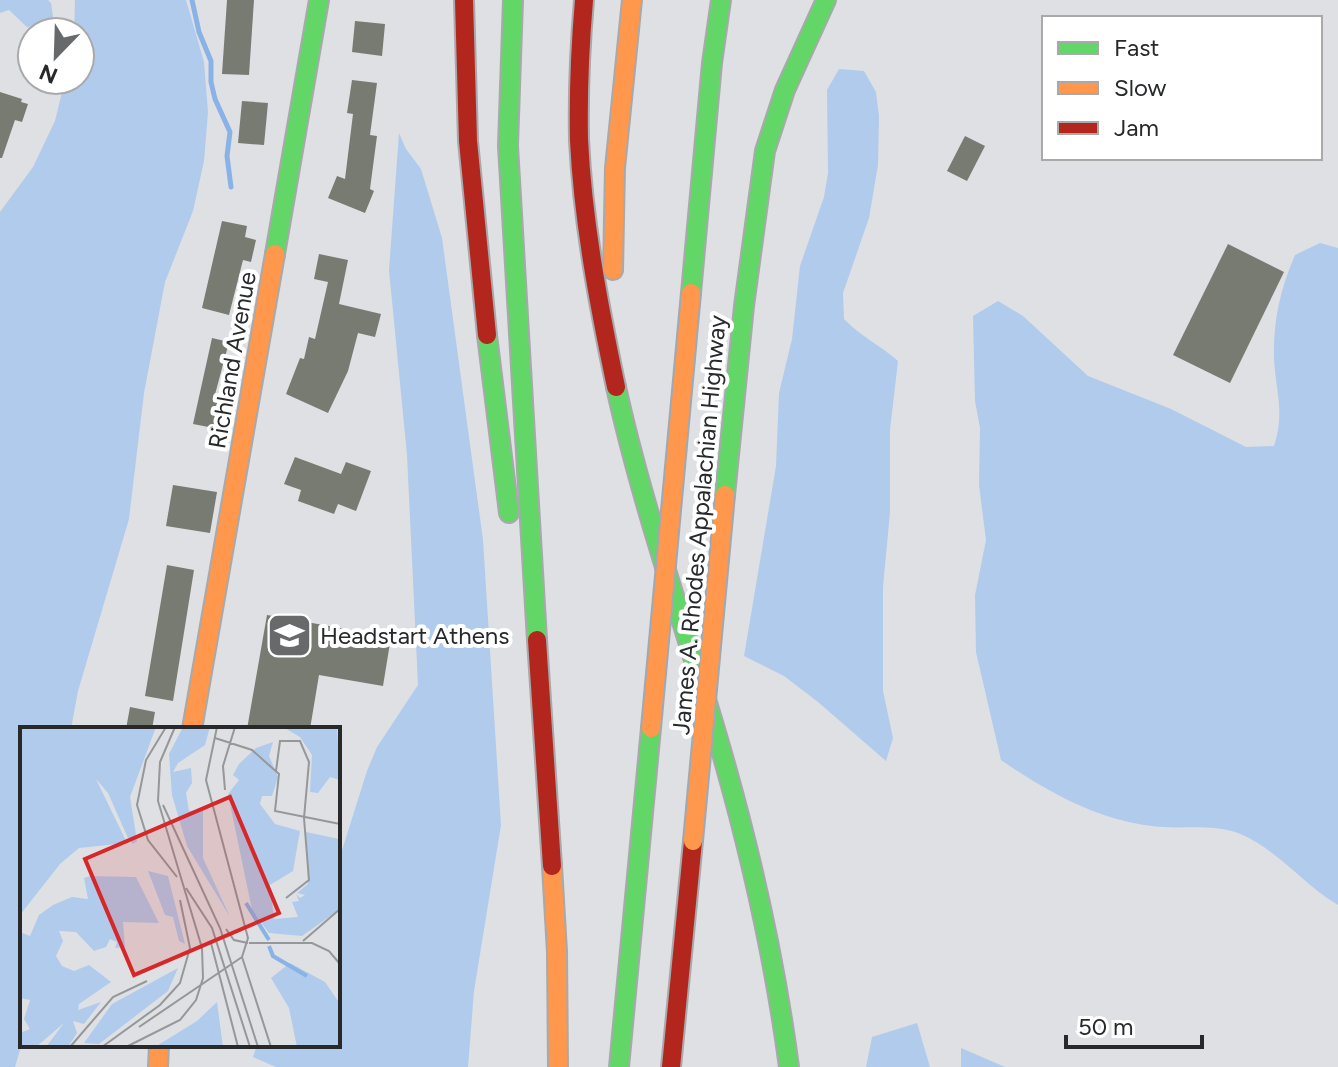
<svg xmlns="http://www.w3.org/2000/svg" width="1338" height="1067" viewBox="0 0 1338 1067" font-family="Figtree,sans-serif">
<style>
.green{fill:#b1cbec}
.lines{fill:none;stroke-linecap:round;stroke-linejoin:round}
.stream{stroke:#89b3e6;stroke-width:5}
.building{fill:#787b72}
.fast-casing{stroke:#a7a9ab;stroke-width:22}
.slow-casing{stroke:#a7a9ab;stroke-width:22}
.jam-casing{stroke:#a7a9ab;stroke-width:22}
.fast{stroke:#63d668;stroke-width:18}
.slow{stroke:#ff974d;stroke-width:18}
.jam{stroke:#b3261e;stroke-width:18}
.slow-bridge-casing{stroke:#9ea9b6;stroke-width:22;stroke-linecap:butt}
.slow-bridge{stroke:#ff974d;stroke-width:18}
.labels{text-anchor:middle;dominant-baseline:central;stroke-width:8;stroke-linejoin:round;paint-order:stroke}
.street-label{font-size:24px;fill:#28292b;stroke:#fff}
.poi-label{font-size:24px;fill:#28292b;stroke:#fff;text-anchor:start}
.inset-river{fill:none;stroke:#89b3e6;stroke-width:4}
.inset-road{fill:none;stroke:#959799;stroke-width:2}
.view{fill:#d62828;fill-opacity:0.15;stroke:#d62828;stroke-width:4}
.inset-edge{fill:none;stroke:#28292b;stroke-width:4}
</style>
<rect width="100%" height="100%" fill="#dee0e3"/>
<g class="green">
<path d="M0 0H48L51 3 54 23 27 27 9 10 0 13Z"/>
<path d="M75 0H186L204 62 208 112 204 161 193 211 165 282 144 393 129 519 78 691 71 729H22V1043L15 1067H0V212L33 167 55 121 65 80H80V32H74Z"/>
<path d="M839 69 864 71 876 92 879 116 878 165 869 218 843 293 844 319C860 336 880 345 898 361L890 430V512L883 587V691L893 738 886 761 818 702 784 676 744 656 776 466 779 393 792 339 800 266 824 197 828 173 827 90Z"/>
<path d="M399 133 406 149 421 169 442 238 483 540 501 825 474 991 468 1067H276L253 1057 257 1045H338V863L367 771 377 747 418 685 407 455 389 270Z"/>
<path d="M1320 243 1338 248V905C1303 884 1276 848 1238 833 1210 823 1180 830 1152 826 1097 820 1046 791 1001 760L976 652 975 595 986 540 979 485 980 428 975 401 973 316 998 301 1023 316 1088 376 1171 409 1246 447 1274 446C1285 412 1276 393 1274 359 1273 321 1280 290 1295 255Z"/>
<path d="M917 1023 930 1067H866L872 1037Z"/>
<path d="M961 1048 1005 1067H961Z"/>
</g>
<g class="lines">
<path class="stream" d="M192 0 199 32 211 61V82L215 99 230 132 227 156 231 187"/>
</g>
<g class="building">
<path d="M227 0H254L249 75 222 74Z"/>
<path d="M355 21 385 24 382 56 352 52Z"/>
<path d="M352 80 377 83 370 135 377 136 370 189 374 191 365 213 328 198 337 176 345 179 353 114 347 113Z"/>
<path d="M0 92 22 99 21 102 28 104 22 122 15 120 2 158H0Z"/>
<path d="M242 101 268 103 264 145 238 143Z"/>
<path d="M965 136 985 146 967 181 947 171Z"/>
<path d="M222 221 247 226 245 237 256 240 251 262 243 260 229 315 202 308Z"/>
<path d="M1228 244 1284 272 1230 383 1173 355Z"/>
<path d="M319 254 348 260 339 304 381 314 375 337 358 333 348 371 328 413 286 394 300 358 304 359 309 337 315 339 328 282 314 279Z"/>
<path d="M212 338 229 342 213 402 224 403 219 429 193 424Z"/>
<path d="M295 457 341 474 346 462 371 471 356 511 338 504 334 514 298 501 301 490 284 484Z"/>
<path d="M173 485 217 492 210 533 166 526Z"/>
<path d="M167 565 194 570 173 701 145 696Z"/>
<path d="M267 615 391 637 383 686 319 675 310 729H247Z"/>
<path d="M130 707 155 712 152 729H126Z"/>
</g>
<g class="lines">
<defs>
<g id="fast">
<path d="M513 0 508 146 537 640"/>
<path d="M275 254 319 0"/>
<path d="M691 293 712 63 721 0"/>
<path d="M487 335 509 513"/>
<path d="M616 387C642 505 683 620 717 736 749 845 774 954 789 1067"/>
<path d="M725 495 744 306 765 151 785 90 826 0"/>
<path d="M619 1067 651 728"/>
</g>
<g id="slow">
<path d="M613 270 615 168 632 0"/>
<path d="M192 729 275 254"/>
<path d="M552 866 557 952 558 1067"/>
<path d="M158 1067 159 1045"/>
</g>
<g id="jam">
<path d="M464 0 468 141 487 335"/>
<path d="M584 0C580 47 578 93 579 140 583 223 599 306 616 387"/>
<path d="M537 640 552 866"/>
<path d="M671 1067 693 841"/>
</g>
</defs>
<use href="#fast" class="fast-casing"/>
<use href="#slow" class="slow-casing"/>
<use href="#jam" class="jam-casing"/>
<use href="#fast" class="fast"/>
<use href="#slow" class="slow"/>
<use href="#jam" class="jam"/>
<defs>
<g id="slow-bridge">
<path d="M651 728 691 293"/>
<path d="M693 841 725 495"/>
</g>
</defs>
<use href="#slow-bridge" class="slow-bridge-casing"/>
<use href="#slow-bridge" class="slow-bridge"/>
</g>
<defs>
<symbol id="school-square" viewBox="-11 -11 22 22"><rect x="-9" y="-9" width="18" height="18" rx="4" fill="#68696b" stroke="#fff"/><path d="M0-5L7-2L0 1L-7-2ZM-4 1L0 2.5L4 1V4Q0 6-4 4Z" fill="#fff"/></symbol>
</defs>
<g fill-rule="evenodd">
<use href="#school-square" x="264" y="610" width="51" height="51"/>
</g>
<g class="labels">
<g class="street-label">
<text transform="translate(232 360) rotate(-80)">Richland Avenue</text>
<text transform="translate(699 525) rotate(-85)">James A. Rhodes Appalachian Highway</text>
</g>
<g class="poi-label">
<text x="320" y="635">Headstart Athens</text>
</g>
</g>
<g transform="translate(20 727)">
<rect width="320" height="320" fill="#dee0e3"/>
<path d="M0 0H136L110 70 117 114 113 117 108 111 88 66 76 52 107 116 59 121 40 137 0 188ZM163 0H190L185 18 158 36 153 45 171 41 172 56 166 66 169 84 183 83V131L210 190 167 119 152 68 149 27ZM263 0H317L320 53 310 50 298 66 290 65 292 28 280 10ZM253 15 249 29 258 50 252 69H242L240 77 255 97 280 104 273 144 250 158 254 192 278 190 272 175 279 174 276 167 280 171 285 168 277 166 288 157 286 105 319 112 320 182 282 209 249 206 232 183 208 67 219 53 213 48 219 37 236 21ZM128 144 148 149 165 217 159 214 153 190 145 188ZM70 149 116 150 139 196 103 195 105 220 95 221 97 215 90 212 86 220 74 224 56 205 39 204 43 214 36 229 42 239 54 244 69 238 91 255 59 277 58 283 81 275 64 297 53 294 57 306 48 320H26L44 296 16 320H0V306L10 302 4 292 10 273 0 271V205L10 209 19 188 33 178 52 170 68 172 64 151ZM270 236 305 255 320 277V320H277L269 281 251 251ZM158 241 148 264 79 317 64 316 92 277ZM197 275 203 320H135L177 294Z" fill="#b1cbec"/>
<path class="inset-river" d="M226 176 249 213M249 219 253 229 287 249"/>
<path class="inset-road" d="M146 0 126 33 117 78 128 113 157 150M197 0 186 53 228 211 222 230M195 11 232 23 259 47 255 84 320 97M256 44 260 14H280L289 35 284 91 289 153 266 171M205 63 203 39 215 0M143 78 200 201 238 320M166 161 192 201 230 320M206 202 214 213 228 216M283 214 320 182M191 216 218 320M229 216H292L309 224 320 237M119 300 222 230 251 320M50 320 93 270 127 254M82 320 140 278 160 256 170 221 160 173M106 320 160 293 176 273 183 251 182 221 138 74 140 35 155 0"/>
<path class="view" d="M210 70 259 186 114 248 65 132Z"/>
<rect width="320" height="320" class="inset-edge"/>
</g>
<rect x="1042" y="16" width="280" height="144" fill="#ffffff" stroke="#a9a9aa" stroke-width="2"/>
<rect x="1058" y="42" width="40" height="12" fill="#63d668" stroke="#a9a9aa" stroke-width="2"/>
<text x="1114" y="56" font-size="24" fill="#28292b">Fast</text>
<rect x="1058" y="82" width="40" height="12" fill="#ff974d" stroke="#a9a9aa" stroke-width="2"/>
<text x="1114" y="96" font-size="24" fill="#28292b">Slow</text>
<rect x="1058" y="122" width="40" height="12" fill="#b3261e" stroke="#a9a9aa" stroke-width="2"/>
<text x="1114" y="136" font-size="24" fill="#28292b">Jam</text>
<g transform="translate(56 56) rotate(203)"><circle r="38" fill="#ffffff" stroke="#a9a9aa" stroke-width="2"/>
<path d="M0-6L14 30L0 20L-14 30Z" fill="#68696b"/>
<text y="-12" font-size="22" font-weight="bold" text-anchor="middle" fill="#28292b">N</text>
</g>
<path d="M1066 1035v12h136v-12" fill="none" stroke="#28292b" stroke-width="4"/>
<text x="1078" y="1035" font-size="24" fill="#28292b" stroke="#ffffff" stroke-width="6" paint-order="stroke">50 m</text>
</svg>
